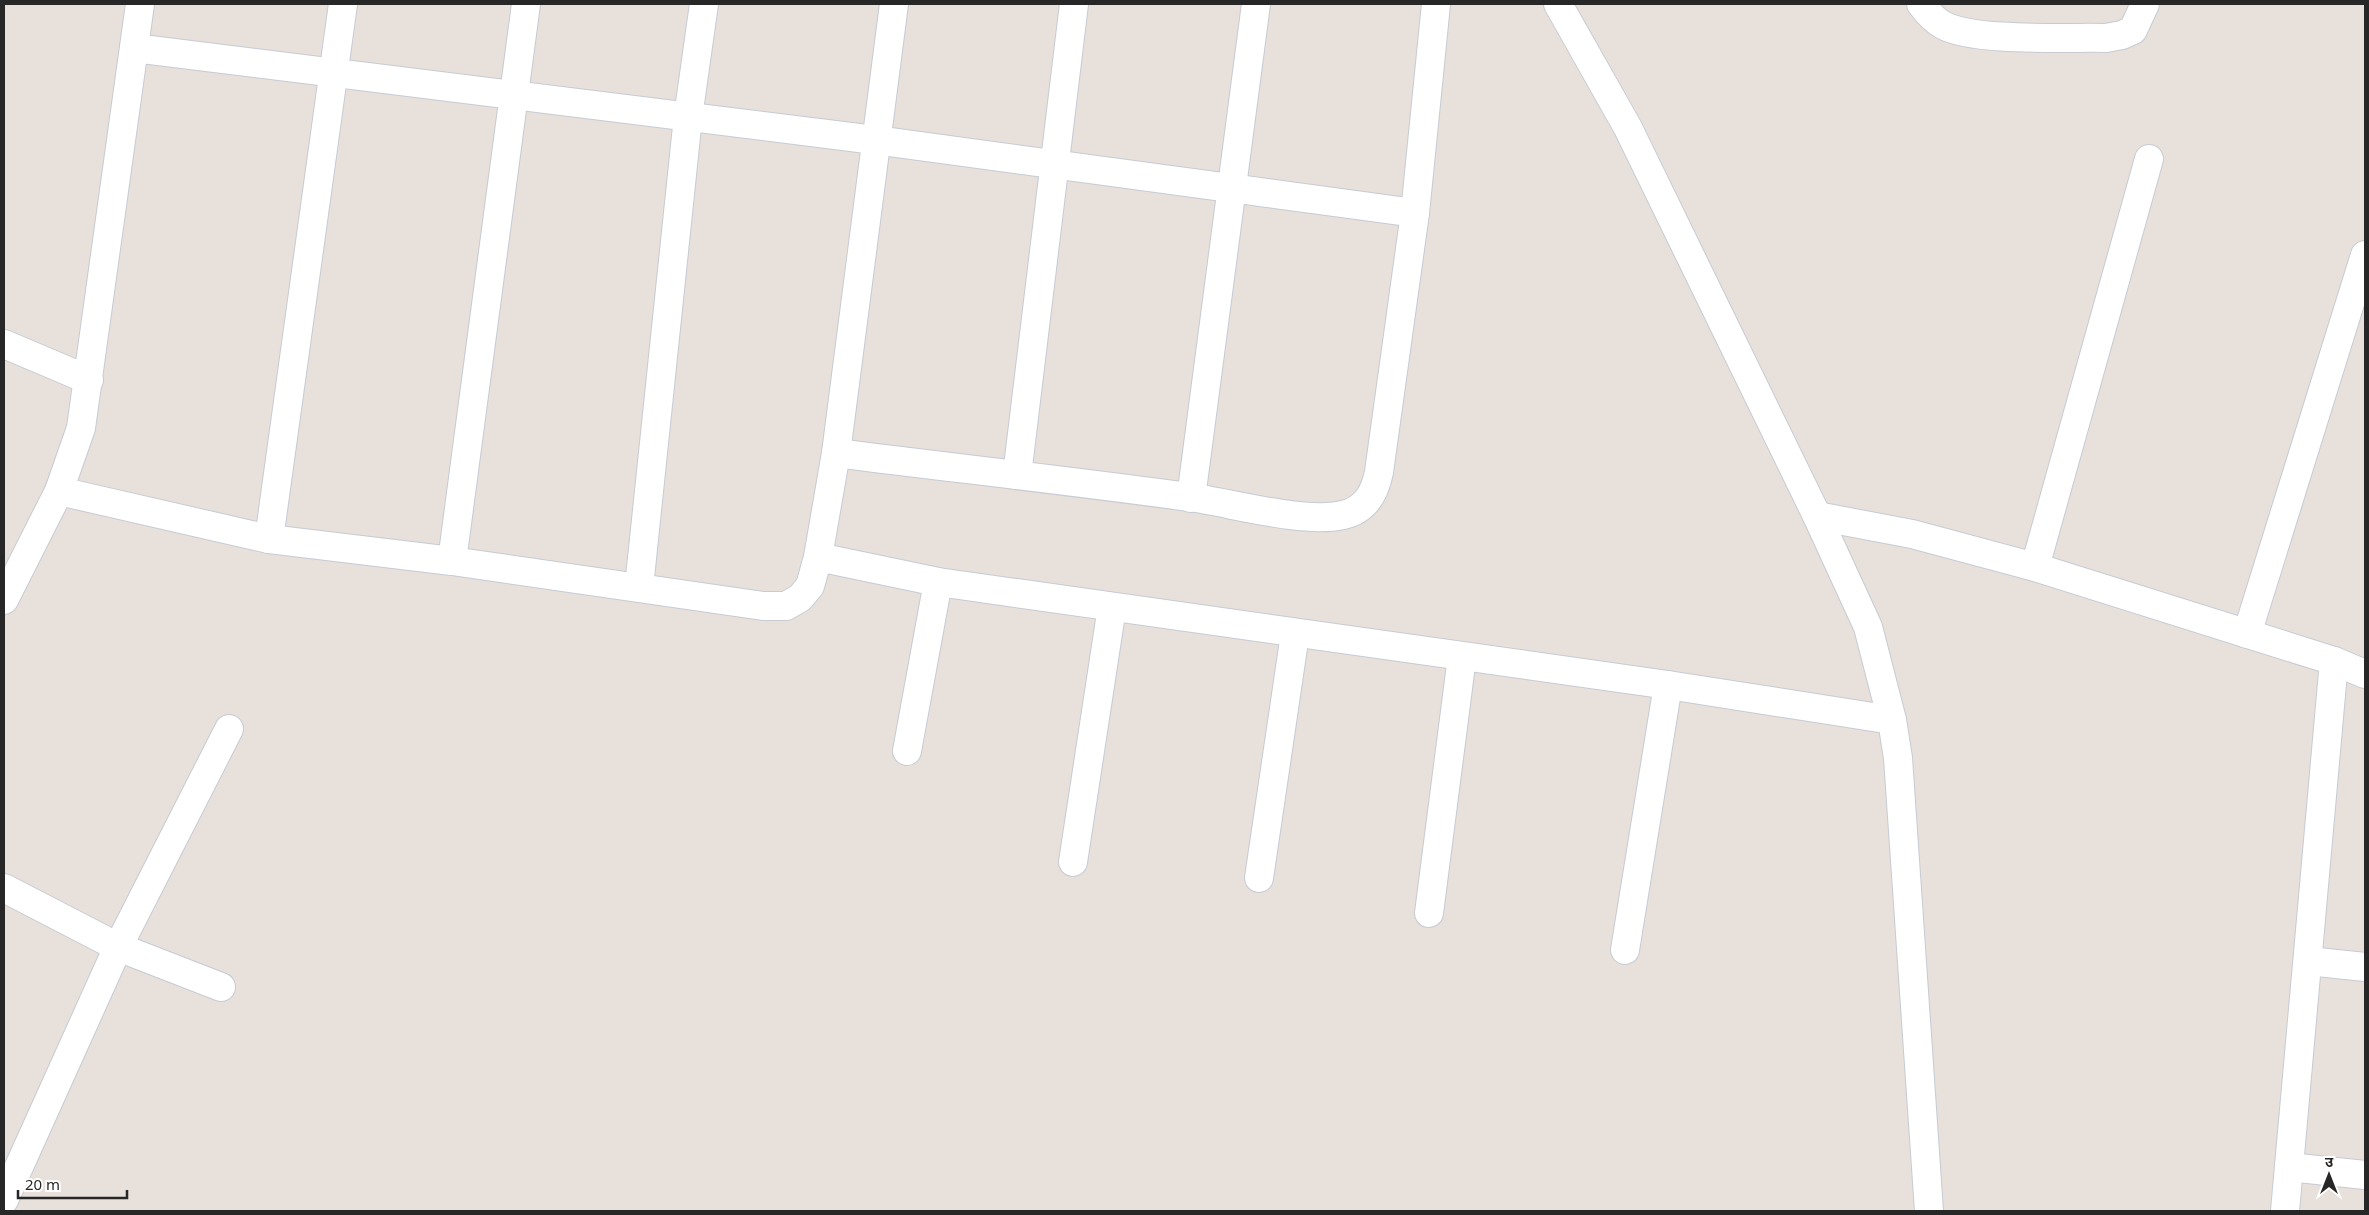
<svg xmlns="http://www.w3.org/2000/svg" width="2369" height="1215" viewBox="0 0 2369 1215" font-family="'Noto Sans','Noto Sans Devanagari',sans-serif">
<style>
.lines{fill:none;stroke-linecap:round;stroke-linejoin:round}
.minor-casing{stroke:#c6cbd4;stroke-width:30}
.minor{stroke:#fff;stroke-width:28}
</style>
<rect width="100%" height="100%" fill="#e8e0da"/>
<g class="lines">
<defs>
<g id="minor">
<path d="M1558 4 1628 128 1817 516 1868 627 1892 720 1898 758 1929 1211"/>
<path d="M1921 4C1927 12 1934 20 1943 25 1973 42 2068 37 2106 38L2122 35 2133 30 2145 4"/>
<path d="M134 48 875 140 1415 213"/>
<path d="M4 344 89 380"/>
<path d="M836 453C954 468 1072 481 1189 497 1232 503 1303 524 1343 515 1366 510 1375 492 1379 472L1415 213 1436 4"/>
<path d="M1017 475 1074 4"/>
<path d="M59 491 269 539 452 561 763 606H786L800 598 810 586 818 557 836 453 894 4"/>
<path d="M1191 498 1256 4"/>
<path d="M1817 516 1912 534 2035 567 2334 661 2365 674"/>
<path d="M269 539 343 4"/>
<path d="M818 557 938 582 1668 685 1892 720"/>
<path d="M452 561 526 4"/>
<path d="M2035 567 2149 159"/>
<path d="M639 587 688 117 704 4"/>
<path d="M4 600 59 491 81 428 140 4"/>
<path d="M2247 634 2365 255"/>
<path d="M907 751 938 582"/>
<path d="M1073 862 1112 607"/>
<path d="M1259 878 1295 634"/>
<path d="M4 888 118 947 221 987"/>
<path d="M1429 913 1462 657"/>
<path d="M1625 950 1668 685"/>
<path d="M2308 961 2365 967"/>
<path d="M2289 1167 2365 1175"/>
<path d="M4 1200 118 947 229 729"/>
<path d="M2285 1211 2334 661"/>
</g>
</defs>
<use href="#minor" class="minor-casing"/>
<use href="#minor" class="minor"/>
</g>
<rect width="2369" height="1215" fill="none" stroke="#272727" stroke-width="10"/>
<g transform="translate(2329 1175)" stroke="#ffffff" stroke-width="4" paint-order="stroke">
<path d="M0-4L9 19L0 12L-9 19Z" fill="#272727"/>
<text y="-8" font-size="14" font-weight="bold" text-anchor="middle" fill="#272727">उ</text>
</g>
<path d="M18 1190v8h109v-8" fill="none" stroke="#272727" stroke-width="2.5"/>
<text x="25" y="1190" font-size="15" fill="#272727" stroke="#ffffff" stroke-width="4" paint-order="stroke">20 m</text>
</svg>
